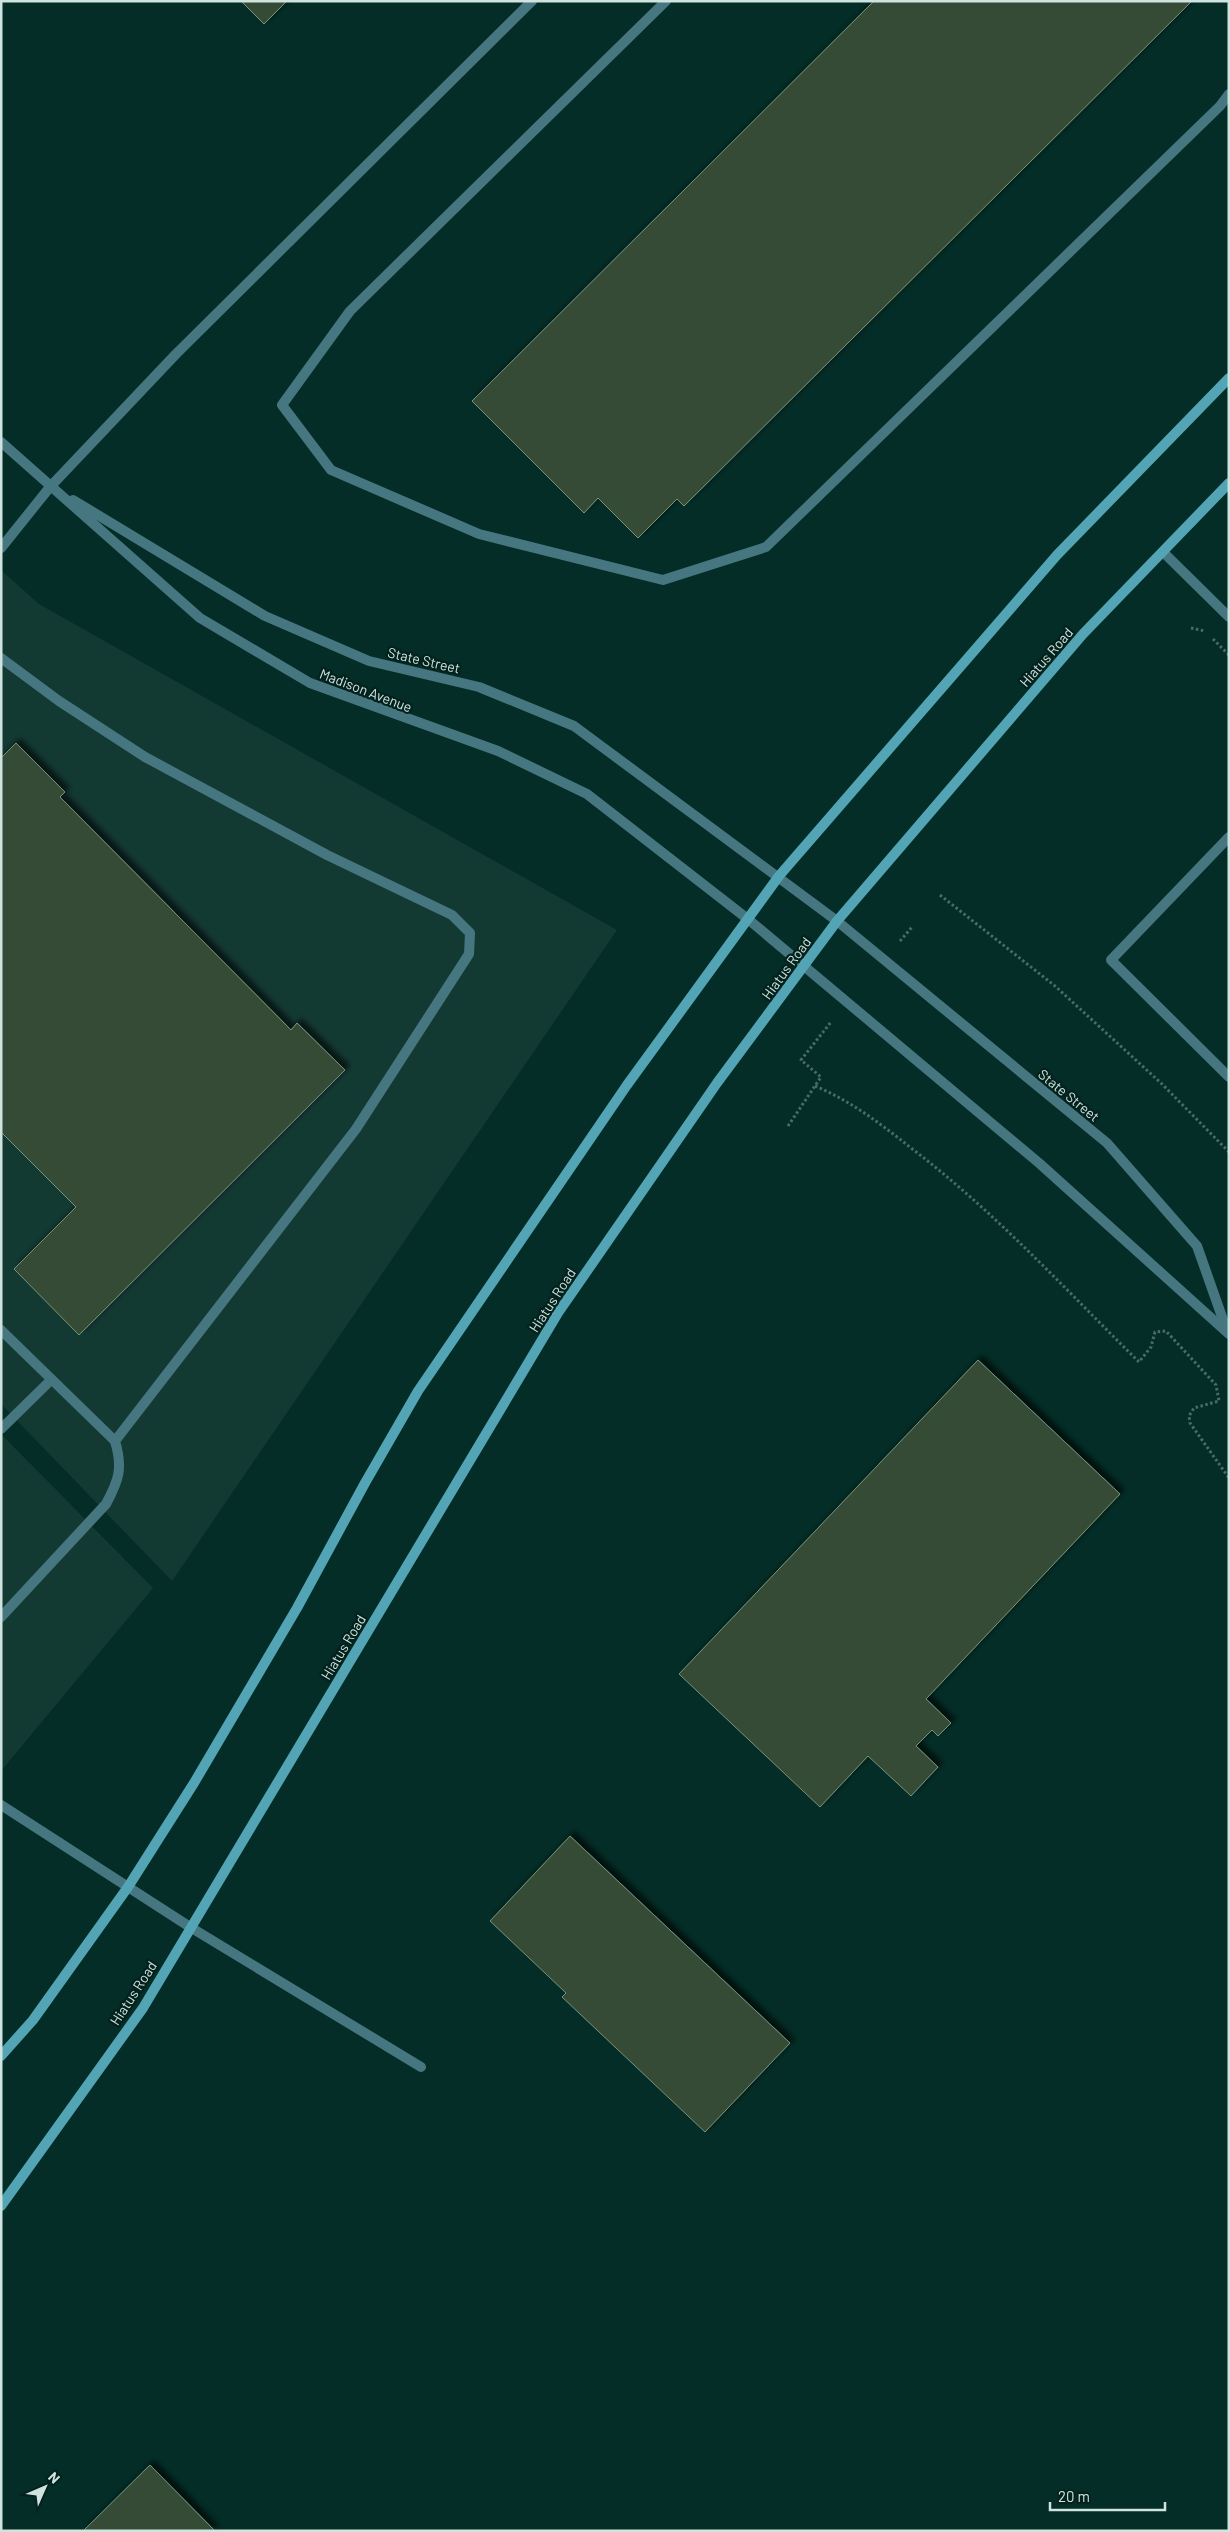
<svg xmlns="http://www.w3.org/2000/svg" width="1230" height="2532" viewBox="0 0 1230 2532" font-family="Barlow,sans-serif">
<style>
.built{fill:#133933}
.building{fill:#354c36;stroke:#79937b;filter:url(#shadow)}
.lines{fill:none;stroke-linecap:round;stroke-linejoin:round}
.path{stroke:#496c66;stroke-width:3;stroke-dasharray:2.5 2.5;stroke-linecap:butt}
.service{stroke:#467781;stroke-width:10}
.minor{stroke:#467781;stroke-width:10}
.secondary{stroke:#53a5b6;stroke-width:10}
.labels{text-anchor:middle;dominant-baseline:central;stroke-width:4.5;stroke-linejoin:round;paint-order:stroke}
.street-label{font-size:14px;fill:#cfe4df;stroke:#04221d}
</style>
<defs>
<filter id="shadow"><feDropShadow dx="4.5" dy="-4.5" stdDeviation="2.5" flood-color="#0009"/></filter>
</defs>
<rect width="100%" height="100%" fill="#032d26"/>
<g class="built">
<path d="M1 570 39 604 617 930 172 1581 1 1404Z"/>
<path d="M1 1434 153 1588 1 1771Z"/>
</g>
<g class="building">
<path d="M241 1H287L264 24Z"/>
<path d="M874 1H1192L684 506 677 499 638 538 598 498 584 513 472 401Z"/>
<path d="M16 743 65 792 60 797 291 1030 297 1023 345 1070 79 1335 14 1269 76 1207 1 1132V758Z"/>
<path d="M978 1360 1120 1494 926 1699 951 1723 938 1736 932 1730 916 1746 938 1767 911 1796 868 1756 820 1807 679 1674Z"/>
<path d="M570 1836 790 2043 705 2132 562 1997 566 1993 490 1921Z"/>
<path d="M150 2465 215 2531H83Z"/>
</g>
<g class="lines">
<g class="path">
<path d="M1191 628 1205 631"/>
<path d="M1213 639 1229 655"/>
<path d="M940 895 1055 986 1162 1084 1229 1152"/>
<path d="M900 941 912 927"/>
<path d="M815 1086C851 1101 881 1124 911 1148 994 1211 1065 1289 1139 1362L1151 1347 1155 1332 1166 1331 1216 1385 1219 1401 1194 1408 1189 1416 1190 1423 1229 1478"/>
<path d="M788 1126 821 1077 801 1060 831 1022"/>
</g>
<g class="service">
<path d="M666 1 350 311 282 405 331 470 479 534 663 580 766 547 1220 106 1229 94"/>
<path d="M1 548 50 487 176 354 532 1"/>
<path d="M1163 552 1229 617"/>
<path d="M1 658 59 701 145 757 327 855 452 915 470 933 469 954 356 1129 115 1441C123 1468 119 1480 106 1504L1 1617"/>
<path d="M1229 837 1111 960 1229 1077"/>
<path d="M1 1330 115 1441"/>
<path d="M1 1429 51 1380"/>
<path d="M1 1805 190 1927 421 2067"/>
</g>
<g class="minor">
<path d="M1 442 200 618 310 683 498 751 587 794 749 920 1039 1163 1229 1334"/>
<path d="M73 500 265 616 369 661 479 687 574 726 837 921 1107 1143 1197 1246 1227 1331"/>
</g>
<g class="secondary">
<path d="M1 2056 33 2020 128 1887 194 1783 297 1608 365 1483 418 1391 627 1085 779 876 1057 555 1229 378"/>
<path d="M1 2206 143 2008 558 1313 717 1083 837 921 1083 634 1229 483"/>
</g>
</g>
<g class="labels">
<g class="street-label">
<text transform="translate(1046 657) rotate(-49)">Hiatus Road</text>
<text transform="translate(424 660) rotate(13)">State Street</text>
<text transform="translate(366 690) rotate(21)">Madison Avenue</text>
<text transform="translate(786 968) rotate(-54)">Hiatus Road</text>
<text transform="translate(1069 1095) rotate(39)">State Street</text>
<text transform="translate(552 1300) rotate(-57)">Hiatus Road</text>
<text transform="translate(343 1647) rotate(-59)">Hiatus Road</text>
<text transform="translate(133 1993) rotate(-57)">Hiatus Road</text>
</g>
</g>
<rect width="1230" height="2532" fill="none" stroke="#cfe4df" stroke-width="5"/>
<g transform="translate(45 2487) rotate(45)" stroke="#04221d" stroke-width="4" paint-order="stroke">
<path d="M0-4L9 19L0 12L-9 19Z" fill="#cfe4df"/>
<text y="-8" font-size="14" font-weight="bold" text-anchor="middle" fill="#cfe4df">N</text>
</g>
<path d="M1050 2502v8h115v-8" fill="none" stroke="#cfe4df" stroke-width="2.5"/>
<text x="1058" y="2502" font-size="15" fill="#cfe4df" stroke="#04221d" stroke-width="4" paint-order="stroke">20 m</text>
</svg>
